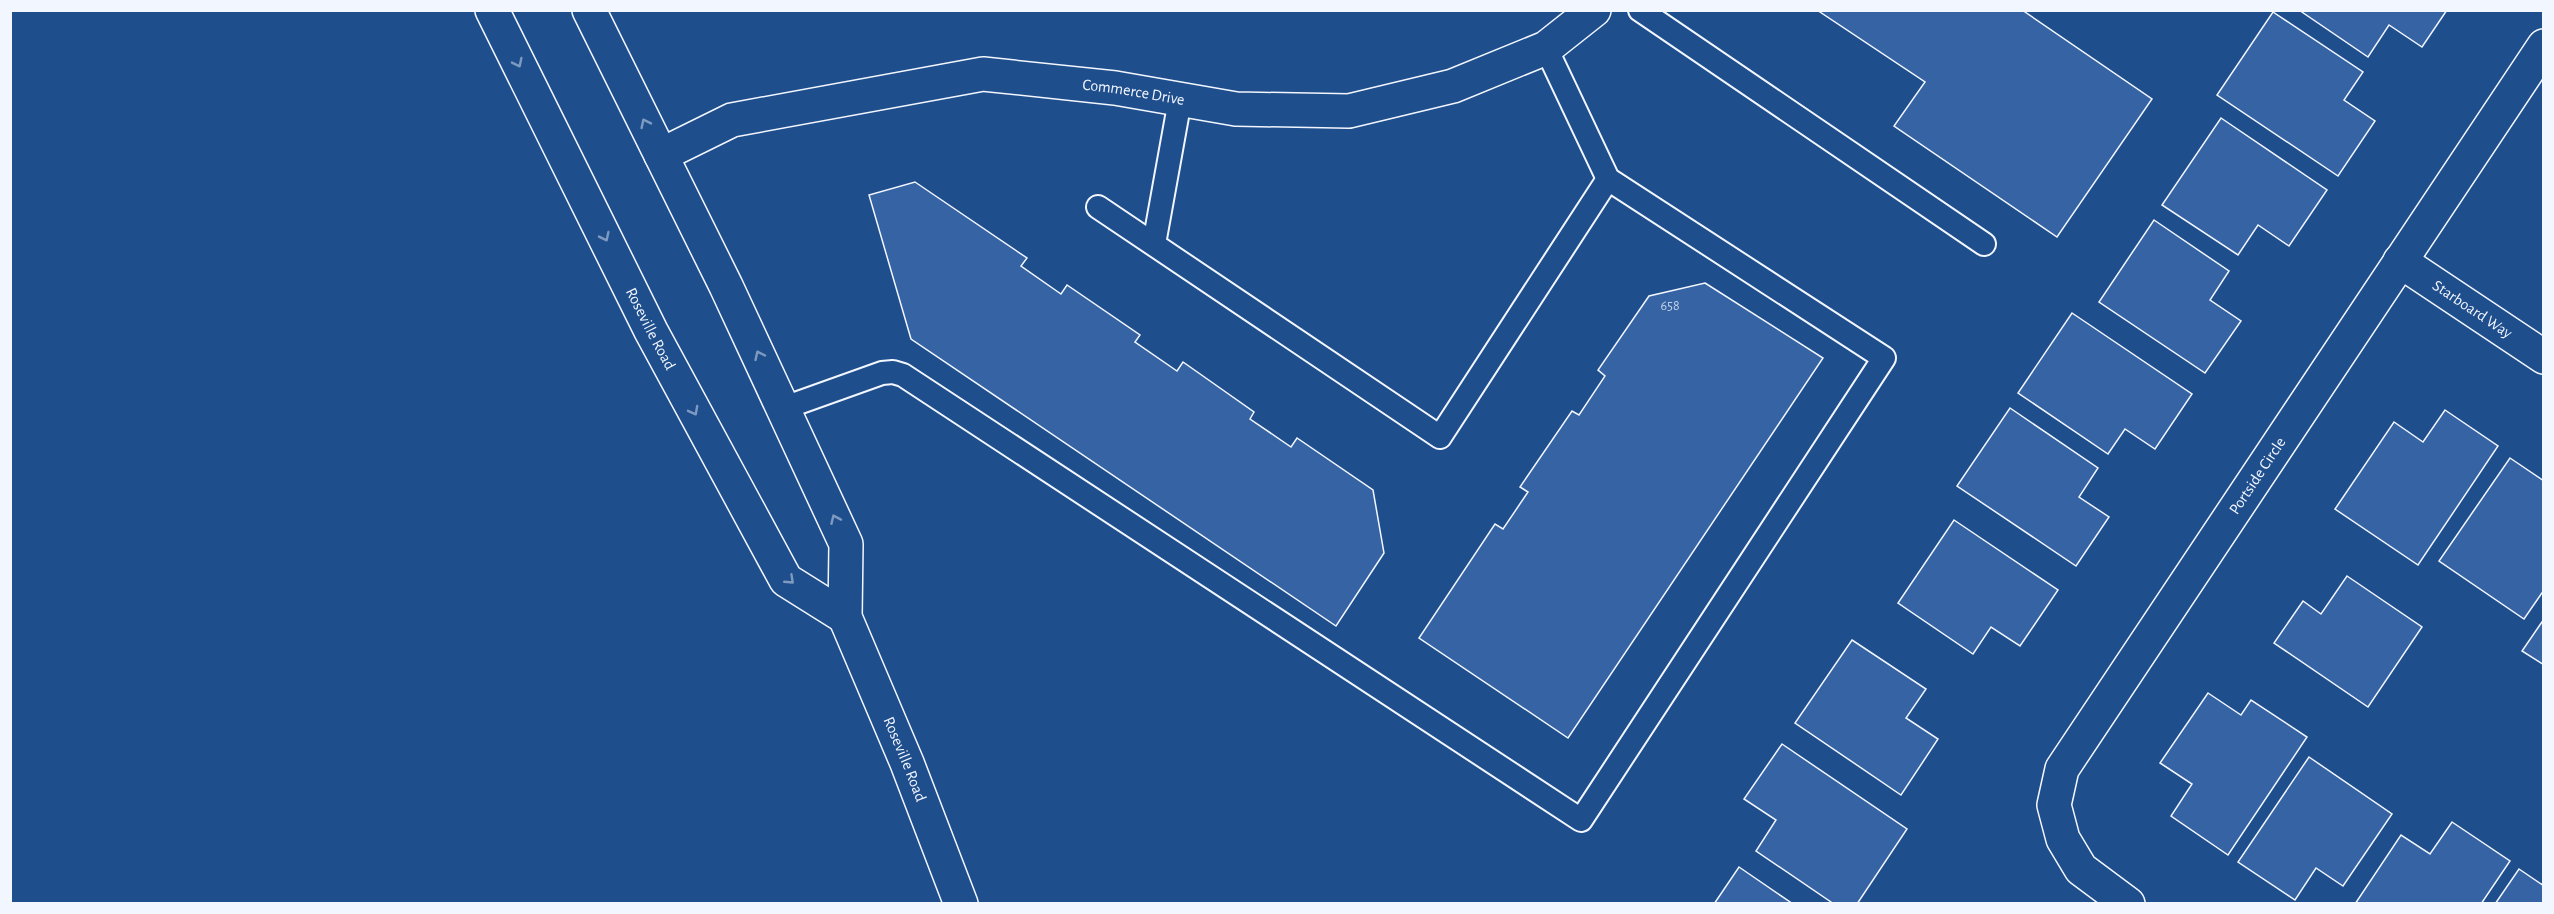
<svg xmlns="http://www.w3.org/2000/svg" width="2554" height="914" viewBox="0 0 2554 914" font-family="'Alegreya Sans',sans-serif">
<style>
.building{fill:#3563a3;stroke:#f2f6ff;stroke-width:1.5}
.lines{fill:none;stroke-linecap:round;stroke-linejoin:round}
.service-casing{stroke:#f2f6ff;stroke-width:26}
.minor-casing{stroke:#f2f6ff;stroke-width:36}
.secondary-casing{stroke:#f2f6ff;stroke-width:36}
.service{stroke:#1f4e8c;stroke-width:22}
.minor{stroke:#1f4e8c;stroke-width:33}
.secondary{stroke:#1f4e8c;stroke-width:33}
.oneway{stroke:#7e9ac0}
.labels{text-anchor:middle;dominant-baseline:central;stroke-width:4.5;stroke-linejoin:round;paint-order:stroke}
.number-label{font-size:14px;fill:#c3d1e8}
.street-label{font-size:16px;fill:#f2f6ff;stroke:#1f4e8c}
</style>
<rect width="100%" height="100%" fill="#1f4e8c"/>
<g class="building">
<path d="M1817 10H2022L2152 99 2057 237 1894 126 1925 82Z"/>
<path d="M2299 10H2447L2422 47 2389 25 2368 57Z"/>
<path d="M2273 12 2363 72 2344 100 2375 121 2338 176 2217 95Z"/>
<path d="M2221 118 2327 190 2289 246 2258 225 2238 255 2162 205Z"/>
<path d="M915 182 1027 258 1021 266 1061 294 1067 285 1140 335 1135 342 1177 371 1183 362 1254 412 1250 419 1291 447 1297 438 1373 490 1384 553 1336 626 911 339 869 195Z"/>
<path d="M2154 220 2229 271 2210 300 2241 321 2205 373 2099 302Z"/>
<path d="M1705 283 1823 358 1568 738 1419 638 1495 524 1503 529 1528 492 1520 487 1572 411 1579 415 1605 376 1598 370 1649 296Z"/>
<path d="M2072 313 2192 394 2155 449 2125 429 2108 454 2018 393Z"/>
<path d="M2010 408 2098 468 2079 497 2109 517 2076 566 1957 486Z"/>
<path d="M2445 410 2498 446 2418 565 2335 509 2394 422 2423 442Z"/>
<path d="M2510 458 2544 481V590L2524 619 2439 561Z"/>
<path d="M1954 520 2058 590 2020 646 1991 627 1973 654 1898 603Z"/>
<path d="M2347 576 2422 627 2368 707 2274 643 2303 601 2321 614Z"/>
<path d="M2544 619V665L2522 651Z"/>
<path d="M1852 640 1926 689 1906 718 1938 739 1901 795 1795 723Z"/>
<path d="M2208 693 2241 715 2251 700 2307 737 2228 855 2171 816 2192 784 2160 763Z"/>
<path d="M1782 744 1907 829 1857 904H1834L1756 851 1776 820 1744 799Z"/>
<path d="M2309 757 2392 814 2343 886 2316 868 2295 900 2238 862Z"/>
<path d="M2452 822 2510 861 2481 904H2355L2401 835 2430 854Z"/>
<path d="M1739 867 1793 904H1714Z"/>
<path d="M2519 869 2544 886V904H2495Z"/>
</g>
<g class="lines">
<defs>
<g id="service">
<path d="M1640 10 1984 244"/>
<path d="M1098 207 1440 437 1608 179"/>
<path d="M1154 244 1180 100"/>
<path d="M784 408 882 373 893 372 903 375 1581 820 1884 358 1608 179 1546 48"/>
</g>
<g id="minor">
<path id="s1" d="M661 155 732 120 983 74 1115 88 1236 109 1349 111 1453 86 1546 48 1594 10"/>
<path id="s2" d="M2400 261 2544 357"/>
<path id="s3" d="M2128 904 2081 869 2063 839 2054 805 2062 769 2544 46"/>
</g>
<g id="secondary">
<path id="s4" d="M492 10 651 331 786 580 845 617"/>
<path id="s5" d="M589 10 726 286 846 544 845 617 907 763 961 904"/>
</g>
</defs>
<use href="#service" class="service-casing"/>
<use href="#minor" class="minor-casing"/>
<use href="#secondary" class="secondary-casing"/>
<use href="#service" class="service"/>
<use href="#minor" class="minor"/>
<use href="#secondary" class="secondary"/>
</g>
<defs><path id="oneway-chevron" d="M-2-3.5L2.5 0L-2 3.5" fill="none" stroke-width="1.6" stroke-linecap="round" stroke-linejoin="round" transform="scale(1.5)"/></defs>
<g class="oneway">
<use href="#oneway-chevron" transform="translate(518 63) rotate(64)"/>
<use href="#oneway-chevron" transform="translate(645 123) rotate(-116)"/>
<use href="#oneway-chevron" transform="translate(605 237) rotate(64)"/>
<use href="#oneway-chevron" transform="translate(759 355) rotate(-115)"/>
<use href="#oneway-chevron" transform="translate(694 411) rotate(62)"/>
<use href="#oneway-chevron" transform="translate(835 519) rotate(-114)"/>
<use href="#oneway-chevron" transform="translate(790 580) rotate(43)"/>
</g>
<g class="labels">
<g class="number-label">
<text x="1670" y="306">658</text>
</g>
<g class="street-label">
<text stroke="none"><textPath href="#s1" startOffset="486">Commerce Drive</textPath></text>
<text stroke="none"><textPath href="#s2" startOffset="87">Starboard Way</textPath></text>
<text stroke="none"><textPath href="#s4" startOffset="356">Roseville Road</textPath></text>
<text stroke="none"><textPath href="#s3" startOffset="518">Portside Circle</textPath></text>
<text stroke="none"><textPath href="#s5" startOffset="820">Roseville Road</textPath></text>
</g>
</g>
<rect width="2554" height="914" fill="none" stroke="#f2f6ff" stroke-width="24"/>
</svg>
